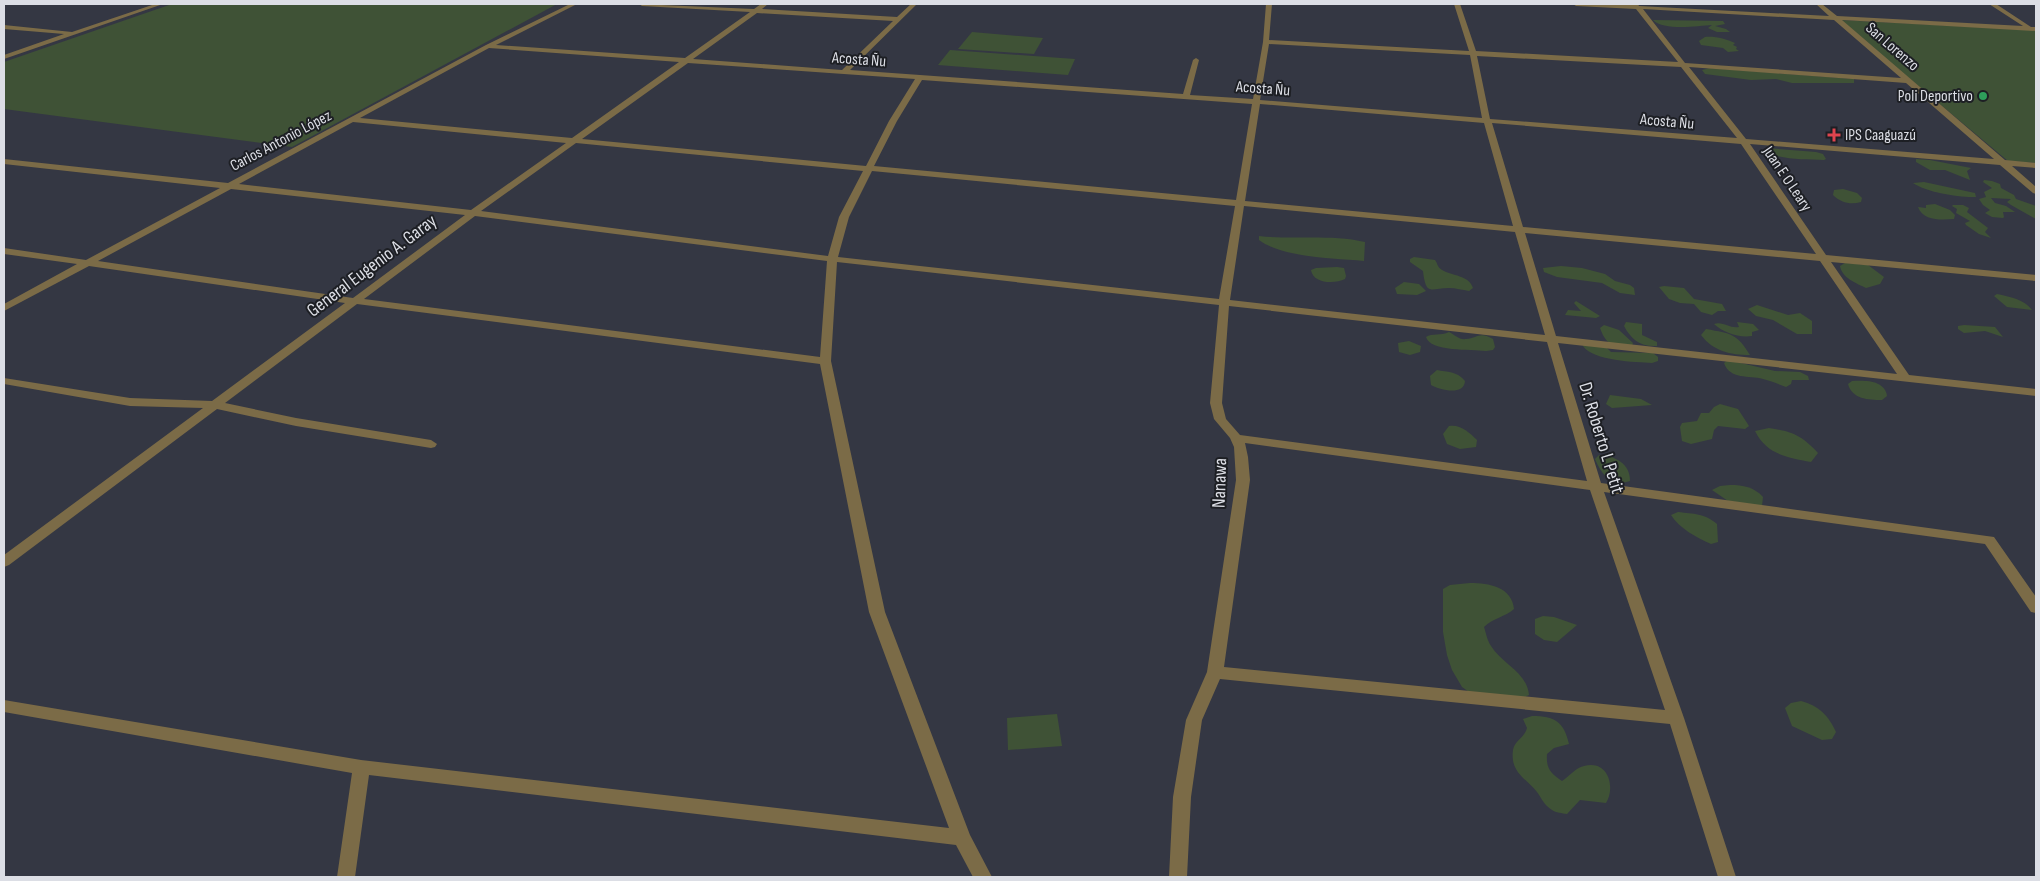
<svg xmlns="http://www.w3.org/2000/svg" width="2040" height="881" viewBox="0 0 2040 881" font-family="'Sofia Sans Condensed',sans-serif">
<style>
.green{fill:#3f5236}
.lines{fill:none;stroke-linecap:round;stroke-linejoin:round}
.minor{fill:#7b6b47;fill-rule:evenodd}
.leisure-dot{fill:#2e9e5b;stroke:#1d1f24;stroke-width:2}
.health-dot{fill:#e0444e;stroke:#1d1f24;stroke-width:2}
.labels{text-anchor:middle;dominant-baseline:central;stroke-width:4;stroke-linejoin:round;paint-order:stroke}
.far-street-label{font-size:16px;fill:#dcdee5;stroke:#1d1f24}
.far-poi-label{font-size:16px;fill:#dcdee5;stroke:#1d1f24;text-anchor:end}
.street-label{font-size:19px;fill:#dcdee5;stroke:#1d1f24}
</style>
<rect width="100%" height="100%" fill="#343743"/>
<g class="green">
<path d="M172 4H557L292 147 4 109V62Z"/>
<path d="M1653 20 1723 21 1725 24 1715 26 1726 29 1730 32H1717L1708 28 1712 25C1697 26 1664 31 1653 20Z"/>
<path d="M1839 20 2036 30V163L2008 161Z"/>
<path d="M972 32 1043 38 1034 54 958 49Z"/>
<path d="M1705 37C1715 36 1726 39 1735 43L1733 45 1737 47 1736 49 1739 51 1728 52 1723 48 1701 45 1699 41Z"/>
<path d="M950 50 1075 59 1068 75 938 65Z"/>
<path d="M1710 68 1854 79V83H1792L1776 79 1751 80 1705 74 1702 70Z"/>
<path d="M1766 148 1816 152 1823 154 1826 159 1824 160C1804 159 1781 160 1763 151Z"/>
<path d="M1916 159 1930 160 1971 168 1967 171 1970 180 1945 170H1930L1916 162Z"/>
<path d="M1984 180 1992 181 2000 184 2001 188 2014 195 2016 199 2036 206V219L2011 205 2007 202 2011 199 1991 198 1995 203 2006 206 2015 212H2003L2004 217 2003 218 1992 217 1985 213 1990 210 1983 205 1979 199 1986 197 1984 192 1992 188 1983 182Z"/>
<path d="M1924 182 1975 193 1976 197C1960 198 1926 192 1913 183Z"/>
<path d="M1843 189 1857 193 1862 198 1861 202C1851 205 1841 203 1833 195L1834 190Z"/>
<path d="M1935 204 1950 210 1955 215 1954 219C1941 220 1923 221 1918 207L1926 208V205Z"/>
<path d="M1953 205H1963L1969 208 1967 212 1988 228 1985 232 1991 238 1979 234 1966 225 1965 223 1970 221 1956 213 1957 209 1952 206Z"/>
<path d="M1259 236C1294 240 1330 234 1365 242L1364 261C1334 258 1283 258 1259 240Z"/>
<path d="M1414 257 1435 260C1438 264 1437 267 1442 270 1452 276 1469 275 1473 288L1469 291C1462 290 1456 288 1449 288 1431 288 1426 297 1423 271L1410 262V259Z"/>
<path d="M1845 263 1868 265 1884 277 1880 284 1866 288C1856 283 1842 278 1840 266Z"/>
<path d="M1561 266 1582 268 1605 274 1615 281 1630 285 1634 288 1635 295 1620 293 1602 283 1557 277 1544 272 1543 268Z"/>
<path d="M1337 267 1344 268 1346 276 1345 279C1335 284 1313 284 1311 270L1316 268Z"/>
<path d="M1404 282 1419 284 1426 291 1417 295 1397 294 1395 288Z"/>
<path d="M1664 286 1684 288 1694 299 1722 304 1726 311H1718L1712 315 1701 312 1694 304 1680 303 1669 299 1659 287Z"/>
<path d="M1997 294C2010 297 2024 299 2032 310L2007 307 1994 296Z"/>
<path d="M1576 301 1600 316 1596 318 1565 315 1568 310 1581 311 1574 303Z"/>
<path d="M1757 305 1788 315 1800 313 1812 321V334H1797L1773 320 1756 316 1748 309Z"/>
<path d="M1626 322 1642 324V335L1657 342V346C1640 347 1631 339 1624 326Z"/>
<path d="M1737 322 1753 324 1759 330 1752 332V336C1739 338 1724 333 1714 324 1723 321 1730 329 1739 327Z"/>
<path d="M1604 325 1619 330 1633 343 1632 346C1612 344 1607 347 1600 328Z"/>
<path d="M1964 325 1995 327 2003 337 1985 331 1964 333 1958 329V326Z"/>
<path d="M1706 329C1732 334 1736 333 1750 355 1730 355 1713 351 1701 335Z"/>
<path d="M1449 332C1455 335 1459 340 1466 339 1478 338 1479 331 1493 339L1495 347 1493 350 1486 351C1471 349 1430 352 1426 337 1432 333 1441 336 1449 332Z"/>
<path d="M1409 341 1421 346 1420 352 1410 355 1399 352 1398 343Z"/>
<path d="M1584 342 1607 348 1611 352 1653 353 1658 357V361L1652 363C1636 362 1593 361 1583 346Z"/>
<path d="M1728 360 1775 371 1800 372 1808 376 1809 380H1792L1791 384 1786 387C1778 384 1771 381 1763 379 1749 375 1730 380 1724 363Z"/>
<path d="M1437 370C1447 372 1457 371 1465 381 1464 396 1440 390 1431 385L1430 376Z"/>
<path d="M1852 381C1865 380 1885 380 1887 396L1882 400C1868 400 1852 399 1848 384Z"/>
<path d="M1610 395 1641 399 1652 405 1612 408 1606 404Z"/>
<path d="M1720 404 1738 409 1749 426 1745 429 1718 426 1714 430 1712 439 1691 444 1682 441 1680 427 1682 423 1697 421 1701 413H1709L1714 407Z"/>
<path d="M1449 426C1460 424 1469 432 1477 440L1476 447 1460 449 1447 444 1443 434Z"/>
<path d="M1769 428C1793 432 1801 435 1818 453L1811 462C1787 457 1767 455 1755 431Z"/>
<path d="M1599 455C1615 456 1630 463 1630 481 1612 487 1602 476 1595 459Z"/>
<path d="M1730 485C1743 485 1754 487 1763 497L1762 506 1728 501 1712 490 1720 486Z"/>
<path d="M1678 512C1694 514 1704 513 1717 524L1718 542 1711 544C1697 538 1679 528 1671 515Z"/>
<path d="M1470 583C1489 583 1512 587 1514 609 1505 617 1493 618 1484 627 1486 633 1487 640 1491 646 1502 664 1527 672 1529 695L1520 699 1472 694 1462 687 1452 670 1447 655 1443 632V589L1450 585Z"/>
<path d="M1543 616 1554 617 1577 625 1557 642 1544 640 1535 634V619Z"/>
<path d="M1801 701C1819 706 1828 715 1836 732L1832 739 1822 740 1792 726 1785 708 1791 703Z"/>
<path d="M1057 714 1062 746 1008 750 1007 718Z"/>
<path d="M1532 716C1555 716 1564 722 1569 744L1554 748 1547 754C1546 768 1550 773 1562 781 1570 776 1575 768 1584 766 1608 759 1616 787 1606 803L1580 800 1567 814C1562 813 1556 813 1552 810 1544 805 1542 799 1537 792 1526 778 1510 773 1513 750 1515 740 1524 739 1527 728L1523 719Z"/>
</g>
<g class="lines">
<g class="minor">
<path d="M155 4H163L4 59V55L64 34 4 29V25L72 32Z"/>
<path d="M570 4H577L496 45 685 58 750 12 642 6 639 4 754 9 761 4H768L762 9 897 17 911 4H917L850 70 1183 94 1193 60 1196 58 1199 60 1190 95 1253 99 1263 42 1266 4H1272L1269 40 1469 51 1454 4H1460L1476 51 1678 62 1636 9 1576 6 1573 4H1638L1639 6 1829 16 1816 4H1822L1837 16 2023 26 1989 4H1996L2031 27H2036V31L1842 20 2005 160 2036 163V168L2012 166 2036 187V194L2033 193 2000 165 1750 144 1826 255 2036 275V281L1831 262 1909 375 2036 389V396L1558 343 1601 483 1994 537 2036 597V613L2031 612 1985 544 1604 492 1684 718 1736 877H1718L1670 724 1220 679 1202 720 1191 797 1187 877H1169L1173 797 1186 720 1207 672 1236 480 1234 447 1230 438 1214 419 1210 403 1219 305 837 262 831 361 885 612 970 835 992 877H973L956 845 369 775 355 877H337L352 773 4 712V700L361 760 949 828 869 612 820 364 357 304 225 403 296 418 431 440 437 444 435 447 431 448 296 426 217 409 9 565 4 567V555L203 408 130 406 4 384V378L130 398 212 401 345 303 89 266 4 311V304L77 264 4 254V248L86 260 220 188 4 164V159L228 183 486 45ZM1643 9 1834 20 1901 78 1685 63ZM757 13 893 21 842 70 693 59ZM1269 44 1470 55 1482 118 1260 100ZM489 48 679 62 572 138 360 118ZM1477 56 1681 67 1737 138 1490 119ZM688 63 915 79 889 121 866 166 582 139ZM1689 67 1906 83 1994 159 1746 139ZM922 80 1252 104 1236 200 874 166 897 121ZM1260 104 1484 123 1513 226 1245 201ZM353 122 566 143 471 210 239 184ZM1492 123 1741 144 1816 254 1523 227ZM576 143 863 171 839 217 828 256 481 211ZM872 171 1235 206 1219 299 838 257 849 217ZM231 189 465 215 353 298 98 261ZM1244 206 1515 232 1545 335 1230 300ZM475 216 827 261 820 357 364 299ZM1525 233 1820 261 1897 374 1556 336ZM1229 306 1547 342 1587 481 1240 435 1226 419 1222 403ZM1245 443 1590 490 1665 710 1224 667 1250 480 1248 457Z"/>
</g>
</g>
<circle class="leisure-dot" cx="1983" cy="96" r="5"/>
<path class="health-dot" d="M1831.5 127.5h5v5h5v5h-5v5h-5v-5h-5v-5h5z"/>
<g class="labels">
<g class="far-street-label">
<text transform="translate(1892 47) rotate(41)">San Lorenzo</text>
<text transform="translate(859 60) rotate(4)">Acosta Ñu</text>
<text transform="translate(1263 89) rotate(4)">Acosta Ñu</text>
<text transform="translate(1667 122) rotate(5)">Acosta Ñu</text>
<text transform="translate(281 141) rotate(-28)">Carlos Antonio López</text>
<text transform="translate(1787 179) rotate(56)">Juan E O Leary</text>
</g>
<g class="far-poi-label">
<text x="1973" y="96">Poli Deportivo</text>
<text x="1845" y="135" text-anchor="start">IPS Caaguazú</text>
</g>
<g class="street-label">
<text transform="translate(372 266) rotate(-37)">General Eugenio A. Garay</text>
<text transform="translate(1601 438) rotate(73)">Dr. Roberto L Petit</text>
<text transform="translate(1220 483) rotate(-88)">Nanawa</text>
</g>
</g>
<rect width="2040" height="881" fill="none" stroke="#dcdee5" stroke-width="10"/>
</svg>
